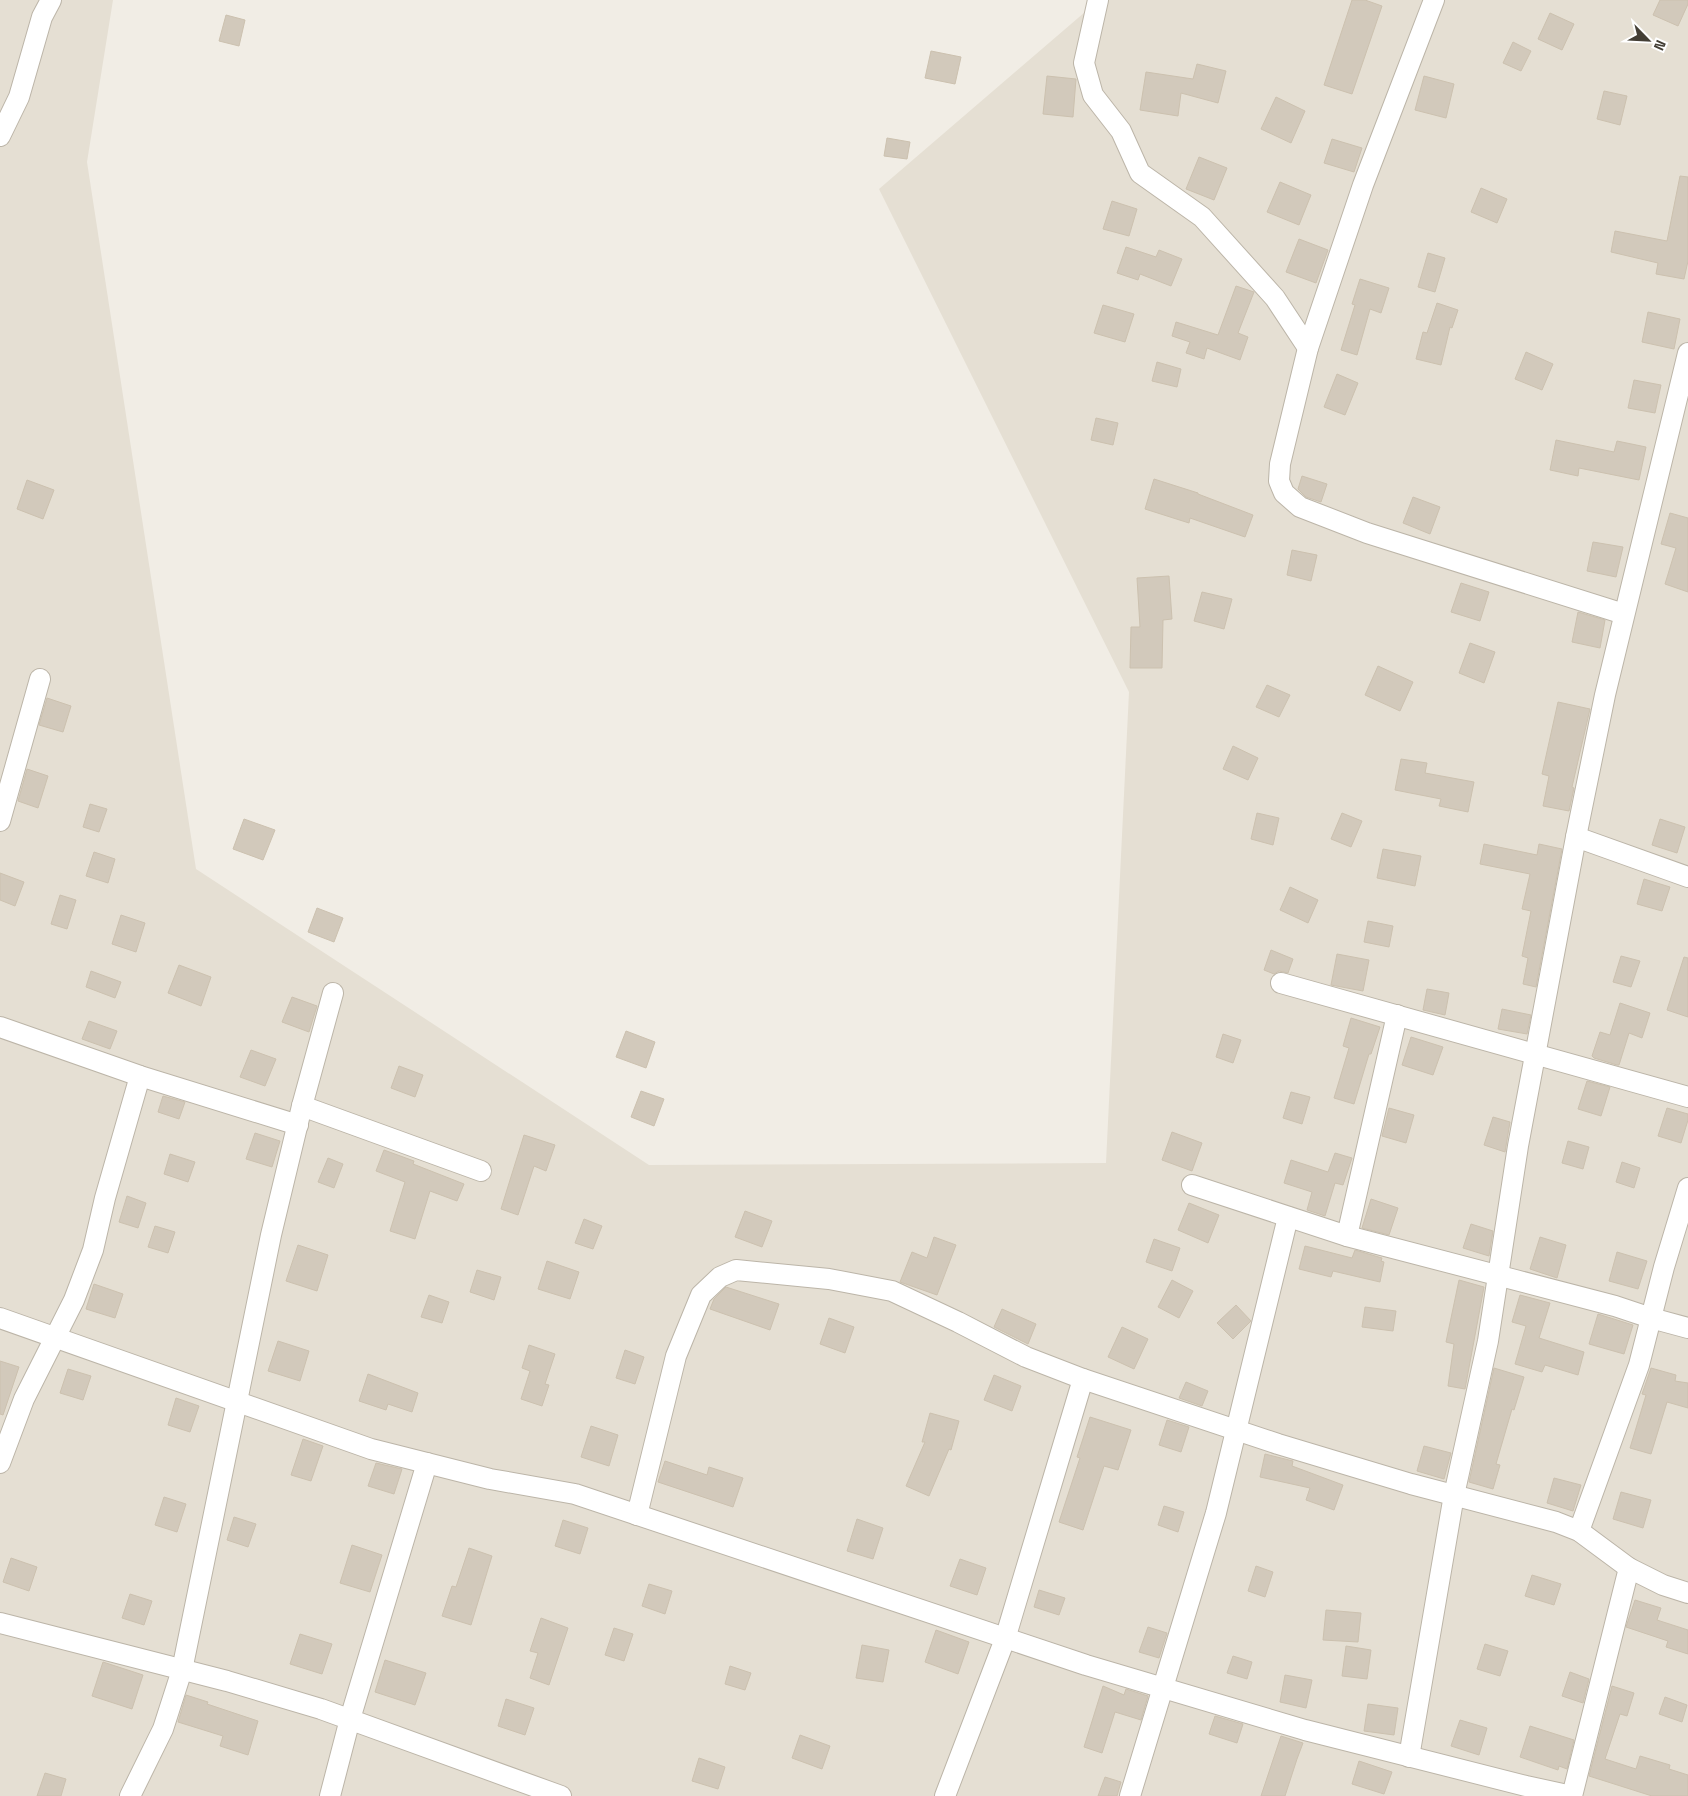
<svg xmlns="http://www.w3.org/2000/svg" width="1688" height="1796" viewBox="0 0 1688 1796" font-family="'Space Grotesk',sans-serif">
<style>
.residential{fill:#e5dfd3}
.building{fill:#d2c9bb;stroke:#ccc1af}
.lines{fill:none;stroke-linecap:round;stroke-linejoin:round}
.minor-casing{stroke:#bcb5a8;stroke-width:22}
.minor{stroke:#fff;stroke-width:20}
</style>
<rect width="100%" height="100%" fill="#f1ede5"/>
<path class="residential" d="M0 0H113L87 162 196 869 649 1165 1106 1163 1129 692 879 189 1099 0H1688V1796H0Z"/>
<g class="building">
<path d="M1352 0H1365L1382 6 1352 94 1324 85Z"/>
<path d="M1660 0H1688V4L1678 26 1653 15Z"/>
<path d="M1550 13 1574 24 1562 50 1538 39Z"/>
<path d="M226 15 245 20 239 46 219 41Z"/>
<path d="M1513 42 1531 51 1521 71 1503 63Z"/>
<path d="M931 51 961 57 955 84 925 78Z"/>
<path d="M1197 64 1226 71 1218 103 1181 93 1178 116 1140 110 1146 72 1193 79Z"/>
<path d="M1047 76 1076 79 1073 117 1043 114Z"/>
<path d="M1424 76 1454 84 1446 118 1415 110Z"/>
<path d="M1604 91 1627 96 1620 125 1597 119Z"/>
<path d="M1276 97 1305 111 1291 143 1261 129Z"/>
<path d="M887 138 910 142 907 159 884 156Z"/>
<path d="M1332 139 1362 148 1354 172 1324 163Z"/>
<path d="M1199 157 1227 168 1214 200 1186 189Z"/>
<path d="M1680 176 1688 177V261L1684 279 1656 274 1658 263 1611 252 1615 231 1667 241Z"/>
<path d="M1280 182 1311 195 1299 225 1267 212Z"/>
<path d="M1481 188 1507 199 1497 223 1471 212Z"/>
<path d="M1112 201 1137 209 1129 236 1103 229Z"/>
<path d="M1299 239 1328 250 1316 283 1286 272Z"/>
<path d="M1126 247 1156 257 1159 250 1182 259 1171 286 1140 274 1138 280 1117 273Z"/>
<path d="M1428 253 1445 258 1435 292 1418 287Z"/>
<path d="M1360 279 1389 288 1381 313 1370 309 1357 355 1341 350 1355 305 1352 304Z"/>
<path d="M1236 286 1254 292 1238 333 1248 337 1240 360 1207 348 1204 359 1186 353 1190 342 1172 336 1176 322 1218 335Z"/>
<path d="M1437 303 1458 310 1452 328 1450 327 1441 365 1416 359 1423 332 1427 333Z"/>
<path d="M1103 305 1134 314 1125 342 1094 333Z"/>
<path d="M1648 312 1680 319 1674 349 1642 342Z"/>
<path d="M1526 352 1553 364 1542 390 1515 379Z"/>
<path d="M1157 362 1181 369 1177 387 1152 381Z"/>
<path d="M1337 374 1358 383 1345 415 1324 407Z"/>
<path d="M1634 380 1661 385 1655 413 1628 408Z"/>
<path d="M1096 418 1118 423 1113 445 1091 440Z"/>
<path d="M1556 440 1614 452 1617 441 1646 447 1639 480 1579 468 1578 476 1550 470Z"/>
<path d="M1302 476 1327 484 1321 502 1306 497 1298 489Z"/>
<path d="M1154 479 1198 493V494L1253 515 1245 537 1190 518 1189 523 1145 509Z"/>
<path d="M27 480 54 490 43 519 17 509Z"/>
<path d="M1413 497 1440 507 1430 534 1403 523Z"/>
<path d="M1670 513 1688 518V592L1665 584 1676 548 1661 544Z"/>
<path d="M1593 542 1623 547 1616 577 1587 571Z"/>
<path d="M1292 550 1317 555 1311 581 1287 575Z"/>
<path d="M1169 576 1172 619 1163 620 1162 668H1130L1131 627H1140L1137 578Z"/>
<path d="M1461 583 1489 592 1480 621 1451 612Z"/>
<path d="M1202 592 1232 599 1224 629 1194 621Z"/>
<path d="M1578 612 1605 620 1600 648 1572 642Z"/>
<path d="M1470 643 1495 652 1484 683 1459 673Z"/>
<path d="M1378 666 1413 682 1400 711 1365 695Z"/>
<path d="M1267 685 1290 695 1279 717 1256 707Z"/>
<path d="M47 698 71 706 63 732 39 725Z"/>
<path d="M1558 702 1590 709 1572 787 1574 788 1569 811 1543 806 1549 776 1542 774Z"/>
<path d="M1233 746 1258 758 1248 780 1223 769Z"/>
<path d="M1401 759 1427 763 1425 773 1474 782 1468 812 1439 806 1441 799 1395 790Z"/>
<path d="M27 769 48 776 38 808 18 801Z"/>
<path d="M90 804 107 809 99 832 83 827Z"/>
<path d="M1257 813 1279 818 1273 845 1251 839Z"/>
<path d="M1342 813 1362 821 1351 847 1331 839Z"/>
<path d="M244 819 275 830 263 860 233 849Z"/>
<path d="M1660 819 1685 827 1677 853 1652 845Z"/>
<path d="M1484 844 1537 855 1539 844 1562 849 1536 987 1523 984 1528 958 1522 956 1531 911 1522 909 1530 874 1480 864Z"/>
<path d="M1383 849 1421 856 1415 886 1377 878Z"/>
<path d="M94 852 115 859 108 883 86 876Z"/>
<path d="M0 873 24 882 15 906 0 900Z"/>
<path d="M1644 879 1670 887 1662 911 1637 904Z"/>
<path d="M1290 887 1318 900 1308 923 1280 910Z"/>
<path d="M60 895 76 900 67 929 51 924Z"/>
<path d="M317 908 343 918 334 942 308 932Z"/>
<path d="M121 915 145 923 136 952 112 944Z"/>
<path d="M1368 921 1393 926 1389 947 1364 942Z"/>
<path d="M1271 950 1293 959 1288 973 1279 971 1274 974 1264 970Z"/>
<path d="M1337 954 1369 960 1363 991 1331 985Z"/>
<path d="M1621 956 1640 961 1631 987 1613 982Z"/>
<path d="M1684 957 1688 958V1017L1667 1010Z"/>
<path d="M179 965 211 977 201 1006 168 993Z"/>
<path d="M91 971 121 982 115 998 86 987Z"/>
<path d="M1427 989 1449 993 1445 1015 1423 1010Z"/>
<path d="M292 997 317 1006 309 1032 282 1022Z"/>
<path d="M1620 1003 1650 1013 1642 1038 1629 1033 1619 1065H1617L1594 1058 1592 1056 1600 1032 1610 1035Z"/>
<path d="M1502 1009 1531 1015 1527 1034 1498 1029Z"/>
<path d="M1351 1018 1380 1027 1371 1054H1369L1354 1104 1334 1098 1349 1048 1343 1046Z"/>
<path d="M89 1021 117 1031 110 1049 82 1039Z"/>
<path d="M626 1031 655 1042 646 1068 616 1057Z"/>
<path d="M1223 1034 1241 1040 1233 1063 1216 1057Z"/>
<path d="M1411 1037 1443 1047 1433 1075 1402 1065Z"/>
<path d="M251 1050 276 1059 265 1086 240 1077Z"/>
<path d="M399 1066 423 1075 415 1097 391 1088Z"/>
<path d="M1587 1081 1610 1087 1601 1116 1578 1109Z"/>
<path d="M641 1091 664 1099 654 1126 631 1117Z"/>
<path d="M1291 1092 1310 1097 1302 1124 1283 1118Z"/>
<path d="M163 1096 185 1102 179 1119 158 1112Z"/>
<path d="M1389 1108 1414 1115 1406 1143 1382 1136Z"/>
<path d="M1667 1108 1688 1114V1120L1681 1143 1658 1136Z"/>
<path d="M1493 1117 1510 1122 1505 1152 1484 1145Z"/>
<path d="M1172 1132 1202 1143 1192 1171 1162 1160Z"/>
<path d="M255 1133 280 1141 272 1167 246 1159Z"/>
<path d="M524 1135 555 1145 546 1171 534 1166 518 1215 501 1209Z"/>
<path d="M1568 1141 1589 1147 1583 1169 1562 1163Z"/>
<path d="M384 1150 414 1161 413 1164 464 1184 457 1201 430 1191 415 1239 390 1231 405 1182 376 1171Z"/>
<path d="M1335 1153 1352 1158 1343 1185 1335 1183 1325 1216 1307 1210 1312 1192 1284 1183 1291 1160 1328 1172Z"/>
<path d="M170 1154 195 1162 188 1182 164 1174Z"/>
<path d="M328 1158 343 1164 334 1188 318 1182Z"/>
<path d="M1622 1162 1640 1168 1634 1188 1616 1182Z"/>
<path d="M127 1196 146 1203 138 1228 119 1222Z"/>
<path d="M1371 1199 1398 1208 1389 1235 1362 1228Z"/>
<path d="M1189 1203 1219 1215 1208 1243 1178 1230Z"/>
<path d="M745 1211 772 1221 762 1247 735 1237Z"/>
<path d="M584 1219 602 1226 593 1249 575 1243Z"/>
<path d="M1471 1224 1493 1231 1489 1256 1463 1248Z"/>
<path d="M155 1226 175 1232 168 1253 148 1247Z"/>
<path d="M934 1237 956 1245 937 1295 900 1282 912 1252 927 1258Z"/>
<path d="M1540 1237 1566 1245 1557 1278 1530 1269Z"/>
<path d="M1154 1239 1180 1248 1172 1271 1146 1262Z"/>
<path d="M298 1245 328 1255 317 1291 286 1281Z"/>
<path d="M1305 1246 1352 1258 1355 1250 1382 1258 1381 1261 1384 1262 1380 1282 1333 1271 1331 1277 1299 1269Z"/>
<path d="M1617 1252 1647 1261 1638 1289 1609 1281Z"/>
<path d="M547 1261 579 1272 570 1299 538 1289Z"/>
<path d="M477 1270 501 1277 494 1300 470 1292Z"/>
<path d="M1172 1280 1193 1291 1179 1318 1158 1307Z"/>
<path d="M1459 1280 1484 1287 1465 1389 1448 1386 1454 1344 1446 1342Z"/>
<path d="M94 1284 123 1294 115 1318 86 1309Z"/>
<path d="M726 1287 779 1304 770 1330 710 1309 714 1299Z"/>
<path d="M429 1295 449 1302 442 1323 421 1317Z"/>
<path d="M1520 1295 1550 1303 1539 1338 1584 1352 1578 1375 1545 1365 1542 1372 1515 1364 1526 1326 1512 1322Z"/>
<path d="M1236 1305 1251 1321 1233 1339 1217 1323Z"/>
<path d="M1365 1307 1396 1311 1393 1331 1362 1327Z"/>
<path d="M1002 1309 1036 1324 1028 1344 994 1327Z"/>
<path d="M1598 1314 1633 1325 1624 1354 1589 1344Z"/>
<path d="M829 1318 854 1327 845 1353 820 1344Z"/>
<path d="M1122 1327 1148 1339 1134 1369 1108 1357Z"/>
<path d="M278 1341 309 1351 300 1381 268 1371Z"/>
<path d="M529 1345 555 1354 545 1384 549 1385 542 1406 521 1399 530 1371 522 1368Z"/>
<path d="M625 1350 644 1357 635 1384 616 1378Z"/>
<path d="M0 1361 19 1367 3 1415 0 1414Z"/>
<path d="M1494 1368 1524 1377 1514 1410 1512 1409 1496 1464 1500 1465 1493 1489 1469 1482Z"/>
<path d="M1651 1368 1676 1375 1675 1381 1688 1383V1408L1667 1402 1651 1454 1630 1448 1646 1395 1642 1394Z"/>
<path d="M68 1369 91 1376 83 1400 60 1393Z"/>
<path d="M368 1374 418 1393 412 1412 388 1404 386 1410 359 1401Z"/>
<path d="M994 1375 1021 1386 1012 1411 984 1400Z"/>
<path d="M1186 1382 1208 1391 1202 1406 1179 1398Z"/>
<path d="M176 1398 199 1406 190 1432 168 1425Z"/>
<path d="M930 1413 959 1421 951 1450 949 1449 929 1496 906 1486 925 1442H922Z"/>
<path d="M1090 1417 1131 1430 1118 1470 1104 1466 1083 1530 1059 1522 1080 1458 1077 1457Z"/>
<path d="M1167 1420 1189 1427 1181 1452 1159 1445Z"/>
<path d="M591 1426 618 1435 609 1466 581 1457Z"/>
<path d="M303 1439 323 1446 311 1481 291 1475Z"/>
<path d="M1424 1446 1451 1453 1444 1479 1417 1471Z"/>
<path d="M1265 1454 1293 1461 1292 1466 1343 1485 1334 1510 1306 1500 1310 1488 1260 1477Z"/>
<path d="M665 1461 707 1475 709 1467 743 1478 733 1507 658 1482Z"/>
<path d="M376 1463 402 1469 394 1494 368 1486Z"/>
<path d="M1554 1478 1581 1485 1573 1511 1547 1503Z"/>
<path d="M1621 1492 1651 1500 1643 1528 1613 1519Z"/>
<path d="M164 1497 186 1504 177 1532 155 1525Z"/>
<path d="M1164 1506 1184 1512 1178 1532 1158 1525Z"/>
<path d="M234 1517 256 1524 248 1547 227 1540Z"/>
<path d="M857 1519 883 1528 873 1559 847 1551Z"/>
<path d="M563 1520 588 1528 580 1554 555 1546Z"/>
<path d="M352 1545 382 1555 370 1592 340 1583Z"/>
<path d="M469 1548 492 1556 471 1625 442 1616 452 1586 456 1587Z"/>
<path d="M11 1558 37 1567 29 1591 3 1582Z"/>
<path d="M960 1559 986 1568 977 1595 950 1586Z"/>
<path d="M1256 1566 1273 1572 1265 1597 1248 1591Z"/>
<path d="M1532 1575 1561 1584 1554 1605 1525 1596Z"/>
<path d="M649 1584 672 1591 665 1614 642 1606Z"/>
<path d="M1039 1590 1065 1598 1059 1615 1034 1607Z"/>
<path d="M130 1594 152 1601 144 1625 122 1618Z"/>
<path d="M1635 1600 1661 1608 1657 1620 1688 1630V1654L1666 1647 1668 1641 1626 1627Z"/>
<path d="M1326 1610 1361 1613 1358 1642 1323 1640Z"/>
<path d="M541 1618 568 1628 549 1685 530 1678 538 1653 530 1651Z"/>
<path d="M1148 1627 1167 1633 1159 1658 1139 1652Z"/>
<path d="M614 1628 633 1634 624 1661 605 1655Z"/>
<path d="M936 1630 969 1642 958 1674 925 1662Z"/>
<path d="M300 1634 332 1644 322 1674 290 1664Z"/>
<path d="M1485 1644 1508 1651 1500 1676 1477 1669Z"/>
<path d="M862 1645 889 1650 883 1682 856 1678Z"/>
<path d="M1346 1646 1371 1650 1367 1679 1342 1676Z"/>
<path d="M1233 1656 1252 1662 1247 1679 1227 1673Z"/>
<path d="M385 1660 426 1673 415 1705 375 1692Z"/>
<path d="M103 1662 143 1675 132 1709 92 1696Z"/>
<path d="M730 1666 751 1673 745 1690 725 1684Z"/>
<path d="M1570 1672 1589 1679 1583 1703 1562 1696Z"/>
<path d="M1285 1675 1312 1680 1306 1708 1280 1702Z"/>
<path d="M1103 1686 1124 1695 1126 1689 1148 1696 1141 1720 1115 1712 1102 1753 1084 1747Z"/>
<path d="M1612 1686 1634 1693 1627 1716 1620 1714 1605 1759 1636 1769 1640 1756 1670 1765 1669 1769 1688 1775V1796H1652L1589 1776Z"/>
<path d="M186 1695 208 1702 207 1704 258 1721 248 1755 220 1746 223 1736 178 1722Z"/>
<path d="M1665 1697 1687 1705 1682 1722 1659 1714Z"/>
<path d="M506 1699 534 1708 525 1735 498 1726Z"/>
<path d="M1368 1704 1398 1708 1394 1735 1364 1731Z"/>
<path d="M1215 1716 1243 1724 1237 1743 1209 1734Z"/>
<path d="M1460 1720 1487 1728 1479 1755 1451 1746Z"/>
<path d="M1530 1726 1574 1740 1567 1769 1559 1766 1558 1770 1520 1757Z"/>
<path d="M800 1735 830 1746 822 1769 792 1758Z"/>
<path d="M1281 1736 1303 1743 1297 1759 1285 1796H1261Z"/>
<path d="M699 1758 725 1767 718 1789 692 1781Z"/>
<path d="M1359 1761 1392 1772 1384 1794 1352 1784Z"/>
<path d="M45 1773 66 1779 61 1796H37Z"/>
<path d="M1105 1777 1121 1782 1117 1796H1098Z"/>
</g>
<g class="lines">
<defs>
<g id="minor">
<path d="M1098 0 1084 63 1093 95 1121 131 1140 173 1202 217 1275 298 1308 348"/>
<path d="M1434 0 1363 185 1308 348 1280 464 1279 481 1284 493 1300 507 1367 533 1624 614"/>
<path d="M0 136 19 97 42 17 51 0"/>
<path d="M0 821 40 679"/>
<path d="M1576 837 1688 877"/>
<path d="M1281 983 1688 1097"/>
<path d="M0 1027 140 1076 298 1125"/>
<path d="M302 1106 481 1171"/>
<path d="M1192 1185 1347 1236 1615 1306 1651 1318 1688 1328"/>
<path d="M1347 1236 1397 1015"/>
<path d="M0 1318 371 1449 490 1479 575 1494 1086 1665 1305 1730 1526 1786 1572 1796"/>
<path d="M0 1463 24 1399 74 1300 93 1250 105 1198 140 1076"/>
<path d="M637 1515 676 1356 701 1295 720 1277 736 1270 829 1279 892 1291 958 1322 1026 1357 1083 1379 1278 1444 1411 1484 1556 1522 1579 1531 1629 1568 1663 1585 1688 1593"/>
<path d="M1579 1531 1639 1365 1664 1267 1688 1188"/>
<path d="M0 1623 227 1681 321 1709 561 1796"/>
<path d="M1409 1757 1454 1495 1488 1341 1518 1146 1576 837 1605 695 1688 353"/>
<path d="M130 1796 163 1729 182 1670 271 1235 302 1106 333 993"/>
<path d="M330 1796 350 1719 427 1463"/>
<path d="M945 1796 1005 1639 1083 1379"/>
<path d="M1130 1796 1216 1513 1288 1217"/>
<path d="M1572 1796 1629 1568"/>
</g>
</defs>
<use href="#minor" class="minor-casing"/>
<use href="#minor" class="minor"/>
</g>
<g transform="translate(1648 40) rotate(114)" stroke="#ffffff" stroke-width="4" paint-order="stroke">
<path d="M0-4L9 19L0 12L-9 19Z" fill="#433e35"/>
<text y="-8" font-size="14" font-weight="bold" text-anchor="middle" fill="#433e35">N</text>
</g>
</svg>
